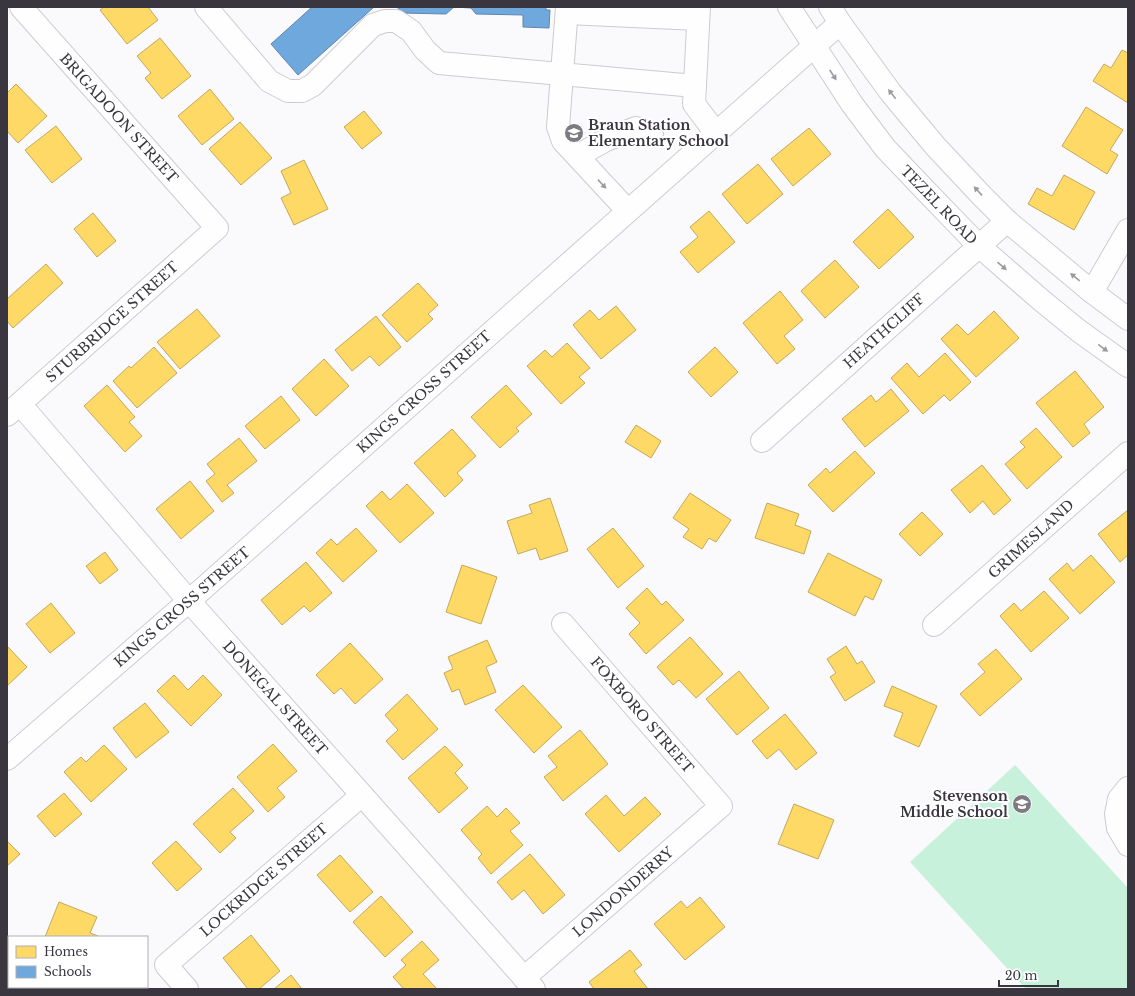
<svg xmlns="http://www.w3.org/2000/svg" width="1135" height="996" viewBox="0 0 1135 996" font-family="'Libre Baskerville',serif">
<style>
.green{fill:#c7f1da}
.homes{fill:#ffd966;stroke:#c4a85b}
.schools{fill:#6fa8dc;stroke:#5f86ad}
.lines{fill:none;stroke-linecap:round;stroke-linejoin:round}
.minor-casing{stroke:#cdcbd1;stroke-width:24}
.major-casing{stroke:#cdcbd1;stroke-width:24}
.minor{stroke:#fefeff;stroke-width:22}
.major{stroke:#fefeff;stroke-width:22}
.oneway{fill:#9c9aa0}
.labels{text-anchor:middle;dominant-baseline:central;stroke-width:4;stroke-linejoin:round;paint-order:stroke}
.street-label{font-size:14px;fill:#3a3640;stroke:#fff}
.poi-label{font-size:14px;font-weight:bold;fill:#3a3640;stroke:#fff;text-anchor:start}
</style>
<rect width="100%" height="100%" fill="#faf9fc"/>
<path class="green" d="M1015 765 1128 888V989H1026L910 862Z"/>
<g class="homes">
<path d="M104 7H148L158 20 127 44 100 10Z"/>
<path d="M160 38 191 76 162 99 145 78 151 73 137 56Z"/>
<path d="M1122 50 1128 53V103L1093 81 1104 64 1111 68Z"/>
<path d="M16 84 47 116 18 143 7 131V93Z"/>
<path d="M210 89 234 119 202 145 178 116Z"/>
<path d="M1086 107 1123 130 1110 150 1118 155 1107 174 1062 146Z"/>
<path d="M364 111 382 133 362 149 344 127Z"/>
<path d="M240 122 272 158 241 185 209 149Z"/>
<path d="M56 126 82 159 52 183 25 150Z"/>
<path d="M809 128 831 154 793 186 771 159Z"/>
<path d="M304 160 328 209 294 225 281 198 291 193 281 171Z"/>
<path d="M758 164 783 194 747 224 722 194Z"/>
<path d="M1064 175 1095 192 1074 230 1028 204 1037 188 1052 196Z"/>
<path d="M888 209 914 237 879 269 853 242Z"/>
<path d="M709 211 735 242 698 273 680 252 698 237 690 227Z"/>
<path d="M93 213 116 241 97 257 74 229Z"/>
<path d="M835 260 859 287 825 318 801 291Z"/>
<path d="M46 264 63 283 13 328 7 321V299Z"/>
<path d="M418 283 438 305 428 314 433 319 407 342 382 315Z"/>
<path d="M780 291 803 320 784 336 795 349 777 364 743 323Z"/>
<path d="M616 306 636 330 601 359 573 325 590 310 599 320Z"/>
<path d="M197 309 220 336 180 369 157 342Z"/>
<path d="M994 311 1019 338 976 377 941 339 957 324 968 335Z"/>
<path d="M376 316 401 347 379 366 370 356 352 371 335 350Z"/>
<path d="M567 343 590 368 579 377 585 383 561 404 527 366 545 350 552 357Z"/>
<path d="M154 347 177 373 137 408 113 381 129 366 131 368Z"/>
<path d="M715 347 738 372 711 397 688 372Z"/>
<path d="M945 353 971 382 950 401 944 395 923 414 891 378 907 363 919 377Z"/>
<path d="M324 359 349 386 316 416 292 389Z"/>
<path d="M1075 371 1104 407 1084 424 1090 433 1073 447 1036 403Z"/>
<path d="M107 385 135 417 129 422 142 436 125 452 84 406Z"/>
<path d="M506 385 532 414 516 428 519 431 500 448 471 417Z"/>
<path d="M891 389 909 411 865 447 842 419 871 395 876 402Z"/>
<path d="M281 396 300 420 265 449 245 426Z"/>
<path d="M636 425 661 441 651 458 625 442Z"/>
<path d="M1036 428 1062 457 1027 489 1005 464 1025 447 1020 442Z"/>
<path d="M452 429 476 456 457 473 463 480 445 497 414 463Z"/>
<path d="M239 438 257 461 227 485 234 493 222 502 206 481 215 474 207 464Z"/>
<path d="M855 451 875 473 833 512 808 485 826 468 830 473Z"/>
<path d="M982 465 1011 500 994 515 983 501 970 513 951 490Z"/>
<path d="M190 481 214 511 181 539 156 509Z"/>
<path d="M407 484 434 513 400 543 366 506 382 491 390 500Z"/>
<path d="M690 493 731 520 716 542 709 538 702 549 683 537 689 529 673 518Z"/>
<path d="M550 498 568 551 540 560 536 548 518 554 507 521 532 513 529 505Z"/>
<path d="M767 503 799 514 795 525 811 531 804 554 755 538Z"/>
<path d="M1128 510V555L1120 562 1098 534Z"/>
<path d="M922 512 943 534 920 556 899 534Z"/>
<path d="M356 528 377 551 343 582 316 553 331 539 337 545Z"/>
<path d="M613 528 644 566 618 588 587 549Z"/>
<path d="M105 552 118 570 100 584 86 566Z"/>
<path d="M828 553 882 580 873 600 865 596 855 616 808 592Z"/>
<path d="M1091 555 1115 582 1080 614 1049 579 1067 563 1073 571Z"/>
<path d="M306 562 332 593 310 612 304 606 282 625 261 600Z"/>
<path d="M462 565 497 577 481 624 446 612Z"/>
<path d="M647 588 662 605 666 601 684 620 646 654 629 634 640 623 626 608Z"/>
<path d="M1044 591 1069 618 1031 652 1000 616 1014 603 1021 611Z"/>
<path d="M51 603 75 633 50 653 26 624Z"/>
<path d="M690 637 723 674 696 698 679 680 673 685 657 667Z"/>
<path d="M487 640 497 662 486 667 496 692 465 705 459 689 452 692 444 673 453 669 448 657Z"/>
<path d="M350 643 383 679 355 704 341 688 334 694 316 675Z"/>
<path d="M7 646 27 667 7 686Z"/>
<path d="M846 646 857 664 862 661 875 682 845 701 830 677 836 673 827 659Z"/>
<path d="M996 649 1022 679 980 716 960 694 985 672 978 664Z"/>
<path d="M739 671 769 708 737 735 706 699Z"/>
<path d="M174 675 188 690 203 675 222 695 191 726 157 691Z"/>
<path d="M523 685 562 727 534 753 495 710Z"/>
<path d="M892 686 937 706 919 747 894 736 903 713 884 706Z"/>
<path d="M407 694 438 729 403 760 386 741 398 730 385 715Z"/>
<path d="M145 703 169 732 136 758 113 728Z"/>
<path d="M785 714 817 753 796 770 779 749 767 759 752 741Z"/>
<path d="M580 730 608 764 563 801 544 777 557 767 548 756Z"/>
<path d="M273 744 297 771 277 788 285 797 268 812 237 777Z"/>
<path d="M104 745 127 769 91 802 64 772 81 757 86 762Z"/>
<path d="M445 746 463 765 455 773 468 788 439 813 408 778Z"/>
<path d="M233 788 254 811 230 832 236 838 220 853 193 824Z"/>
<path d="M64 793 82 814 55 837 37 816Z"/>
<path d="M606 795 624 816 645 797 661 814 619 852 585 814Z"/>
<path d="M794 804 834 820 818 859 778 844Z"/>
<path d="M487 806 497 817 506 808 520 823 510 831 523 845 491 874 478 858 482 854 461 830Z"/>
<path d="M7 841 20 854 7 866Z"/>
<path d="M176 841 202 869 177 891 152 863Z"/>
<path d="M530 854 565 895 543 914 524 890 512 900 497 882Z"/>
<path d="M340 855 373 892 350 912 317 875Z"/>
<path d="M381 896 413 932 385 957 353 922Z"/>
<path d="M700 897 725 927 685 960 654 924 681 901 687 908Z"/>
<path d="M59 902 97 917 90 933 98 936V937H45Z"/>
<path d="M251 935 280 971 259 989H248L223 958Z"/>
<path d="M422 941 439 960 423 974 437 989H404L393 977 406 965 401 960Z"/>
<path d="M630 950 642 965 634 971 648 989H594L589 982Z"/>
<path d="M291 975 302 989H274Z"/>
<path d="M43 987H76V989H44Z"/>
</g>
<g class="schools">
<path d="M312 7H374L298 75 271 44Z"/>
<path d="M390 7H546V10H550L549 28 523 27V15L476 14 471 8 454 7 446 14 402 13 397 7Z"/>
</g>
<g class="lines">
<defs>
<g id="minor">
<path d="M206 7 269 81 288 91H302L313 85 373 25 385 21H396L411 31 425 50 439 63 695 86"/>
<path d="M567 7 558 127 563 141 628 211"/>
<path d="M699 7 694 104 716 133"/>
<path d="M567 13 698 19"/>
<path d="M577 156 606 140 636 128 652 134"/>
<path d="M1092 292 1128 230"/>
<path d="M20 404 189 601 362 795 534 989"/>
<path d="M7 415 217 228 21 7"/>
<path d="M762 441 1007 221"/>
<path d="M934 625 1128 453"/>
<path d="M7 759 189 601 840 23"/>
<path d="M1128 788 1119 799 1116 814 1118 828 1128 845"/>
<path d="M524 978 721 806 563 624"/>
<path d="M187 989 166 965 362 795"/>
</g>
<g id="major">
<path d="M789 7 852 104 885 148 925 190 979 246 1041 300 1079 331 1128 366"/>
<path d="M830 7 840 23 891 93 936 147 983 197 1007 221 1049 256 1092 292 1128 319"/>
</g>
</defs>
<use href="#minor" class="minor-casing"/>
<use href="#major" class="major-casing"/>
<use href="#minor" class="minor"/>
<use href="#major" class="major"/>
</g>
<defs><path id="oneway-solid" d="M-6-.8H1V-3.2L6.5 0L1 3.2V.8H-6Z"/></defs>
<g class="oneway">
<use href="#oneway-solid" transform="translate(833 75) rotate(57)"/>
<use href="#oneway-solid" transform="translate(892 94) rotate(-128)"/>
<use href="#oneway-solid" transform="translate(602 184) rotate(47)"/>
<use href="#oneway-solid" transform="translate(978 191) rotate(-133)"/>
<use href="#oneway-solid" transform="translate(1002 266) rotate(41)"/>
<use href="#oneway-solid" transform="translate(1075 277) rotate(-141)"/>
<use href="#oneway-solid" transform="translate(1103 348) rotate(36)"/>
</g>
<defs>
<symbol id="school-disc" viewBox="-11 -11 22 22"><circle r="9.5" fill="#7d7a82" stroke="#fff"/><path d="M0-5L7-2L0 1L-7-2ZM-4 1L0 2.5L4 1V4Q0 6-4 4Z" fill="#fff"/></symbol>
</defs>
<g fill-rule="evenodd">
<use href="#school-disc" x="563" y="122" width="22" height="22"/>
<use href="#school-disc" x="1011" y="793" width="22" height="22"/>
</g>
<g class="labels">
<g class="street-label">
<text transform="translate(119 118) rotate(48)">BRIGADOON STREET</text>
<text transform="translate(939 205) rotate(46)">TEZEL ROAD</text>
<text transform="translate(112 322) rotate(-42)">STURBRIDGE STREET</text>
<text transform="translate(884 331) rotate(-42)">HEATHCLIFF</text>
<text transform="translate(424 392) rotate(-42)">KINGS CROSS STREET</text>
<text transform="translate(1031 539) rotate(-42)">GRIMESLAND</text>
<text transform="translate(182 607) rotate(-41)">KINGS CROSS STREET</text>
<text transform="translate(275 698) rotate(48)">DONEGAL STREET</text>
<text transform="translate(642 715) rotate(49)">FOXBORO STREET</text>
<text transform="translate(264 880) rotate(-41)">LOCKRIDGE STREET</text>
<text transform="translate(623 892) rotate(-41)">LONDONDERRY</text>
</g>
<g class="poi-label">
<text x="588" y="125">Braun Station<tspan x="588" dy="16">Elementary School</tspan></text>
<text x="1008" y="796" text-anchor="end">Stevenson<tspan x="1008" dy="16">Middle School</tspan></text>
</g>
</g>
<rect width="1135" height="996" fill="none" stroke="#3a3640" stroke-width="16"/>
<rect x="8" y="936" width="140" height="52" fill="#ffffff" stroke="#b0afb3"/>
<rect x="16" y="946" width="20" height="12" fill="#ffd966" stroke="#b0afb3"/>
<text x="44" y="956" font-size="12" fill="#3a3640">Homes</text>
<rect x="16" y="966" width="20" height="12" fill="#6fa8dc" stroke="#b0afb3"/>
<text x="44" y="976" font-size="12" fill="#3a3640">Schools</text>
<path d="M999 980v6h59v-6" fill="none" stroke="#3a3640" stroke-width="2"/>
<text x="1005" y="980" font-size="12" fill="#3a3640" stroke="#ffffff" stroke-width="3" paint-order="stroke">20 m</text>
</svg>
